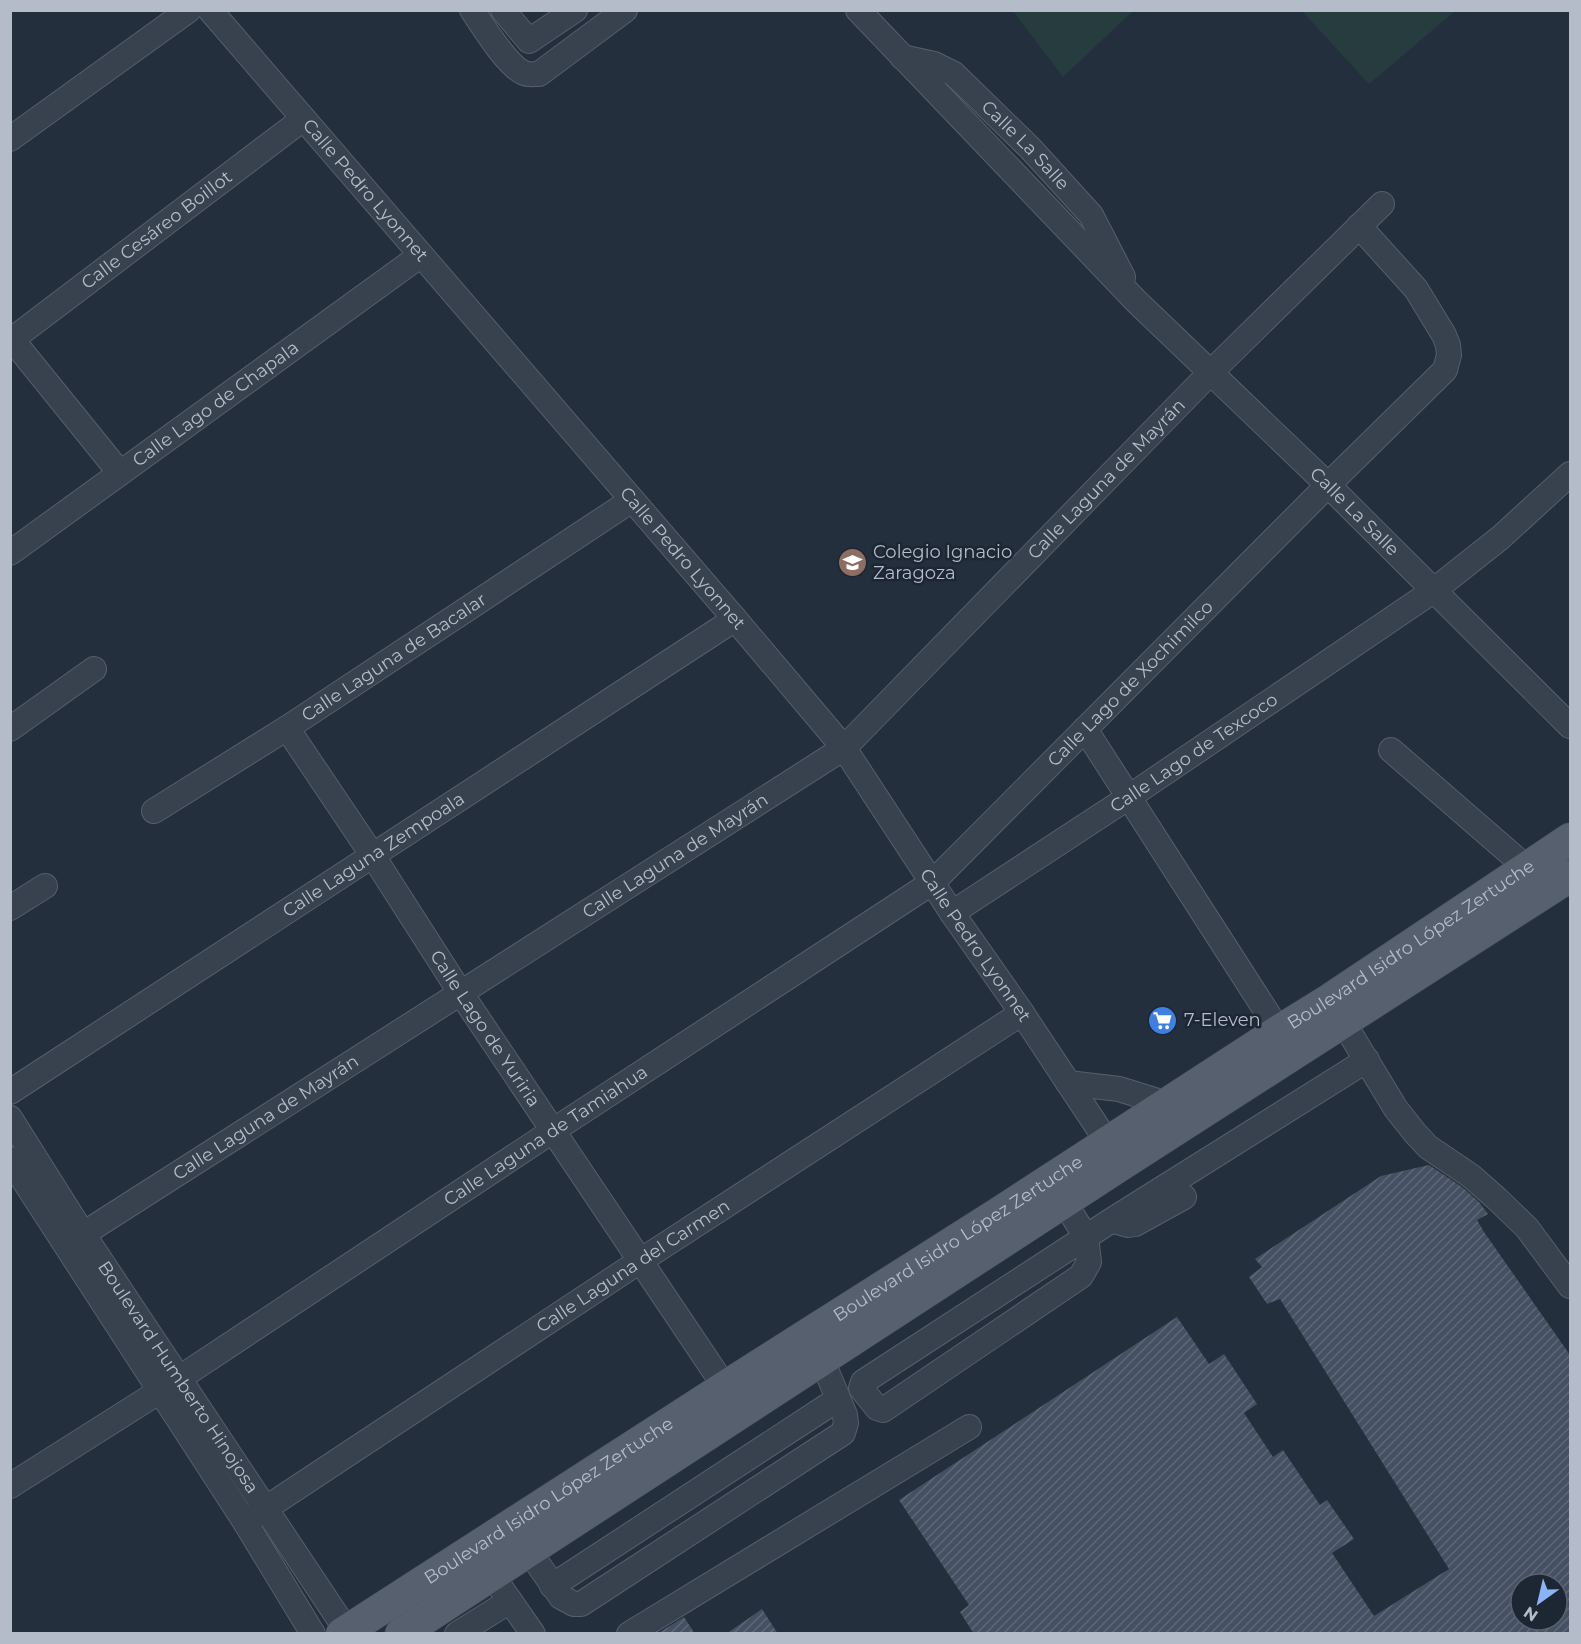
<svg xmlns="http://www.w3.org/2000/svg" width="1581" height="1644" viewBox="0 0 1581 1644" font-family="Montserrat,sans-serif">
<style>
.pitch{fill:#263c3f}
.building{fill:url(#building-hatch);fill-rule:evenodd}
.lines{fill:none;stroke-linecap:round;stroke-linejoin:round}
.minor-casing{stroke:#565f6c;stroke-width:26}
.major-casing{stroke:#414a57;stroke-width:33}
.minor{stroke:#38414e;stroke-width:24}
.major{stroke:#56606e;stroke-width:32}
.labels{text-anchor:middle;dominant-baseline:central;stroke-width:5;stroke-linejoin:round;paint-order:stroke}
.street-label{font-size:18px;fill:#b4bcc9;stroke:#1d2633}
.poi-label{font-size:18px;fill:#b4bcc9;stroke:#1d2633;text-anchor:start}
</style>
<defs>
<pattern id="building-hatch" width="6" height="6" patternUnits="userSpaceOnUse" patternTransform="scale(1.5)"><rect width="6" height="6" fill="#455162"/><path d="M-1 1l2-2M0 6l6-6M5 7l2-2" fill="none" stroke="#5d6877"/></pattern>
</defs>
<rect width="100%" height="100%" fill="#242f3e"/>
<g class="pitch">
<path d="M1013 11H1133L1063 77Z"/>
<path d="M1302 11H1455L1369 84Z"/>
</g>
<g class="building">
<path d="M1429 1165 1462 1187 1479 1202 1488 1214 1477 1220 1484 1232 1570 1355V1634H974L960 1612 969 1605 899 1500 1177 1317 1209 1364 1224 1354 1257 1404 1244 1413 1273 1457 1283 1450 1320 1505 1327 1500 1354 1539 1332 1553 1374 1616 1449 1569 1280 1299 1267 1304 1249 1277 1262 1267 1255 1259 1381 1176ZM1521 1584H1557V1620H1521Z"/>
<path d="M762 1609 778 1634H726Z"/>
<path d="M684 1617 695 1634H657Z"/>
</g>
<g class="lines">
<defs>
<g id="minor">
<path id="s1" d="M210 10 735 619 844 748 952 913 1022 1013 1108 1143"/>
<path d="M472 10C483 26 507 66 524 73 529 75 534 74 539 74L625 10"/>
<path d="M503 10 529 41 575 10"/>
<path id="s2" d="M858 10 1136 301 1328 485 1570 726"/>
<path id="s3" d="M902 57 934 64 954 74 1030 148 1091 215 1123 277"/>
<path d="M10 139 189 10"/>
<path d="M10 337 120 473"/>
<path id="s4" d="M10 341 303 119"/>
<path id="s5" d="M10 553 421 255"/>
<path id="s6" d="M287 728 373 856 460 992 725 1387"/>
<path d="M10 729 94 669"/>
<path d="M1085 729 1288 1045"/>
<path d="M1391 750 1527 868"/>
<path id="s7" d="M154 811 287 728 632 500"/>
<path d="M10 908 45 886"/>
<path id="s8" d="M952 913 1129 797 1433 591 1500 538 1570 474"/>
<path d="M1334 1007 1396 1109 1415 1133 1428 1147 1471 1176 1497 1199 1527 1228 1570 1286"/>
<path d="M1068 1083 1119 1089 1167 1104"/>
<path id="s9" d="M10 1092 735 619"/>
<path id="s10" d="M10 1118 83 1234 349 1634"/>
<path d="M10 1159 245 1522 313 1634"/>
<path d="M1056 1189 1086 1237 1089 1262 1081 1276 883 1410 877 1408 861 1388 863 1382 1086 1237 1112 1220 1367 1060"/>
<path d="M1114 1221 1128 1225 1135 1224 1184 1197"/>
<path id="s11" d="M66 1245 844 748 1210 373 1382 204"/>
<path id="s12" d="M10 1486 160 1391 554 1130 933 882 1328 485 1445 370 1449 355 1448 345 1444 335 1416 289 1359 226"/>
<path id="s13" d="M245 1522 640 1261 1022 1013"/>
<path d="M519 1537 561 1597 574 1604H581L843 1433 846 1423 845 1415 822 1360"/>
<path d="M483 1562 533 1634"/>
<path d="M552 1586 838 1399"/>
<path d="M457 1634 510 1601"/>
<path d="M629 1634 969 1427"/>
</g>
<g id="major">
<path id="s14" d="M342 1634 725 1387 999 1213 1279 1031 1329 1000 1570 839"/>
<path d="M401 1634 1122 1164 1570 876"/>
</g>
</defs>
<use href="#minor" class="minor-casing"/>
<use href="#major" class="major-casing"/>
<use href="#minor" class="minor"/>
<use href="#major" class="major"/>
</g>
<defs>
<symbol id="school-disc" viewBox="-11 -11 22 22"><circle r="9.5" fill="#8d6e63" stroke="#1d2633"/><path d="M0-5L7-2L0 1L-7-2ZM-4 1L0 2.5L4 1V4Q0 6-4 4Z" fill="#fff"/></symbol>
<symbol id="supermarket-disc" viewBox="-11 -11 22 22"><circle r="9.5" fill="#3f7fe0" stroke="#1d2633"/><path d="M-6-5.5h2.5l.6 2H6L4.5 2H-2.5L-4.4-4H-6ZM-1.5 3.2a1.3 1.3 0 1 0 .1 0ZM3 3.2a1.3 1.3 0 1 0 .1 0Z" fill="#fff"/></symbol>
</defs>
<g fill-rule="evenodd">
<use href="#school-disc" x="836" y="546" width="33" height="33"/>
<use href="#supermarket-disc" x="1146" y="1004" width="33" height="33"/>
</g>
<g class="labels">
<g class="street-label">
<text stroke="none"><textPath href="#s3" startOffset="156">Calle La Salle</textPath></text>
<text stroke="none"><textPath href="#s1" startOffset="238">Calle Pedro Lyonnet</textPath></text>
<text stroke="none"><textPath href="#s4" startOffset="184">Calle Cesáreo Boillot</textPath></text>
<text stroke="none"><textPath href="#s5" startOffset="254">Calle Lago de Chapala</textPath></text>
<text stroke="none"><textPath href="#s11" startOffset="1299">Calle Laguna de Mayrán</textPath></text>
<text stroke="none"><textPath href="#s2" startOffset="706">Calle La Salle</textPath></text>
<text stroke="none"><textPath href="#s1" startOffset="724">Calle Pedro Lyonnet</textPath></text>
<text stroke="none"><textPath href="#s7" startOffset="285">Calle Laguna de Bacalar</textPath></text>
<text stroke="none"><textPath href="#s12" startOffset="1383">Calle Lago de Xochimilco</textPath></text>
<text stroke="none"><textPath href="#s8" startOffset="290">Calle Lago de Texcoco</textPath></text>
<text stroke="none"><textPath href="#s11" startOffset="723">Calle Laguna de Mayrán</textPath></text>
<text stroke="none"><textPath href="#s9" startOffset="434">Calle Laguna Zempoala</textPath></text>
<text stroke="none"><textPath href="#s14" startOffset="1272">Boulevard Isidro López Zertuche</textPath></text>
<text stroke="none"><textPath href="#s1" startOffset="1210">Calle Pedro Lyonnet</textPath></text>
<text stroke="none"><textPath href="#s6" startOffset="360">Calle Lago de Yuriria</textPath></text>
<text stroke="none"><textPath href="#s11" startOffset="237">Calle Laguna de Mayrán</textPath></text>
<text stroke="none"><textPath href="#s12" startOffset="640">Calle Laguna de Tamiahua</textPath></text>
<text stroke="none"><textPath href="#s14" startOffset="732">Boulevard Isidro López Zertuche</textPath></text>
<text stroke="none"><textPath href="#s13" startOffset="465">Calle Laguna del Carmen</textPath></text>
<text stroke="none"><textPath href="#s10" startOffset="309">Boulevard Humberto Hinojosa</textPath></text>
<text stroke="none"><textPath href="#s14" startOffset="246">Boulevard Isidro López Zertuche</textPath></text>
</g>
<g class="poi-label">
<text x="873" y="552">Colegio Ignacio<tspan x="873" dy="21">Zaragoza</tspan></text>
<text x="1184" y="1020">7-Eleven</text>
</g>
</g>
<rect width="1581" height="1644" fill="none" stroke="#b4bcc9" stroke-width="24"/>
<g transform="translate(1539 1602) rotate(214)"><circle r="28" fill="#1d2633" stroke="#59626f" stroke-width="1.5"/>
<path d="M0-4.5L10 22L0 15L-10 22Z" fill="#8ab4f8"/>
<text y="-9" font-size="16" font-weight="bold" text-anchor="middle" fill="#b4bcc9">N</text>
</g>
</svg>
